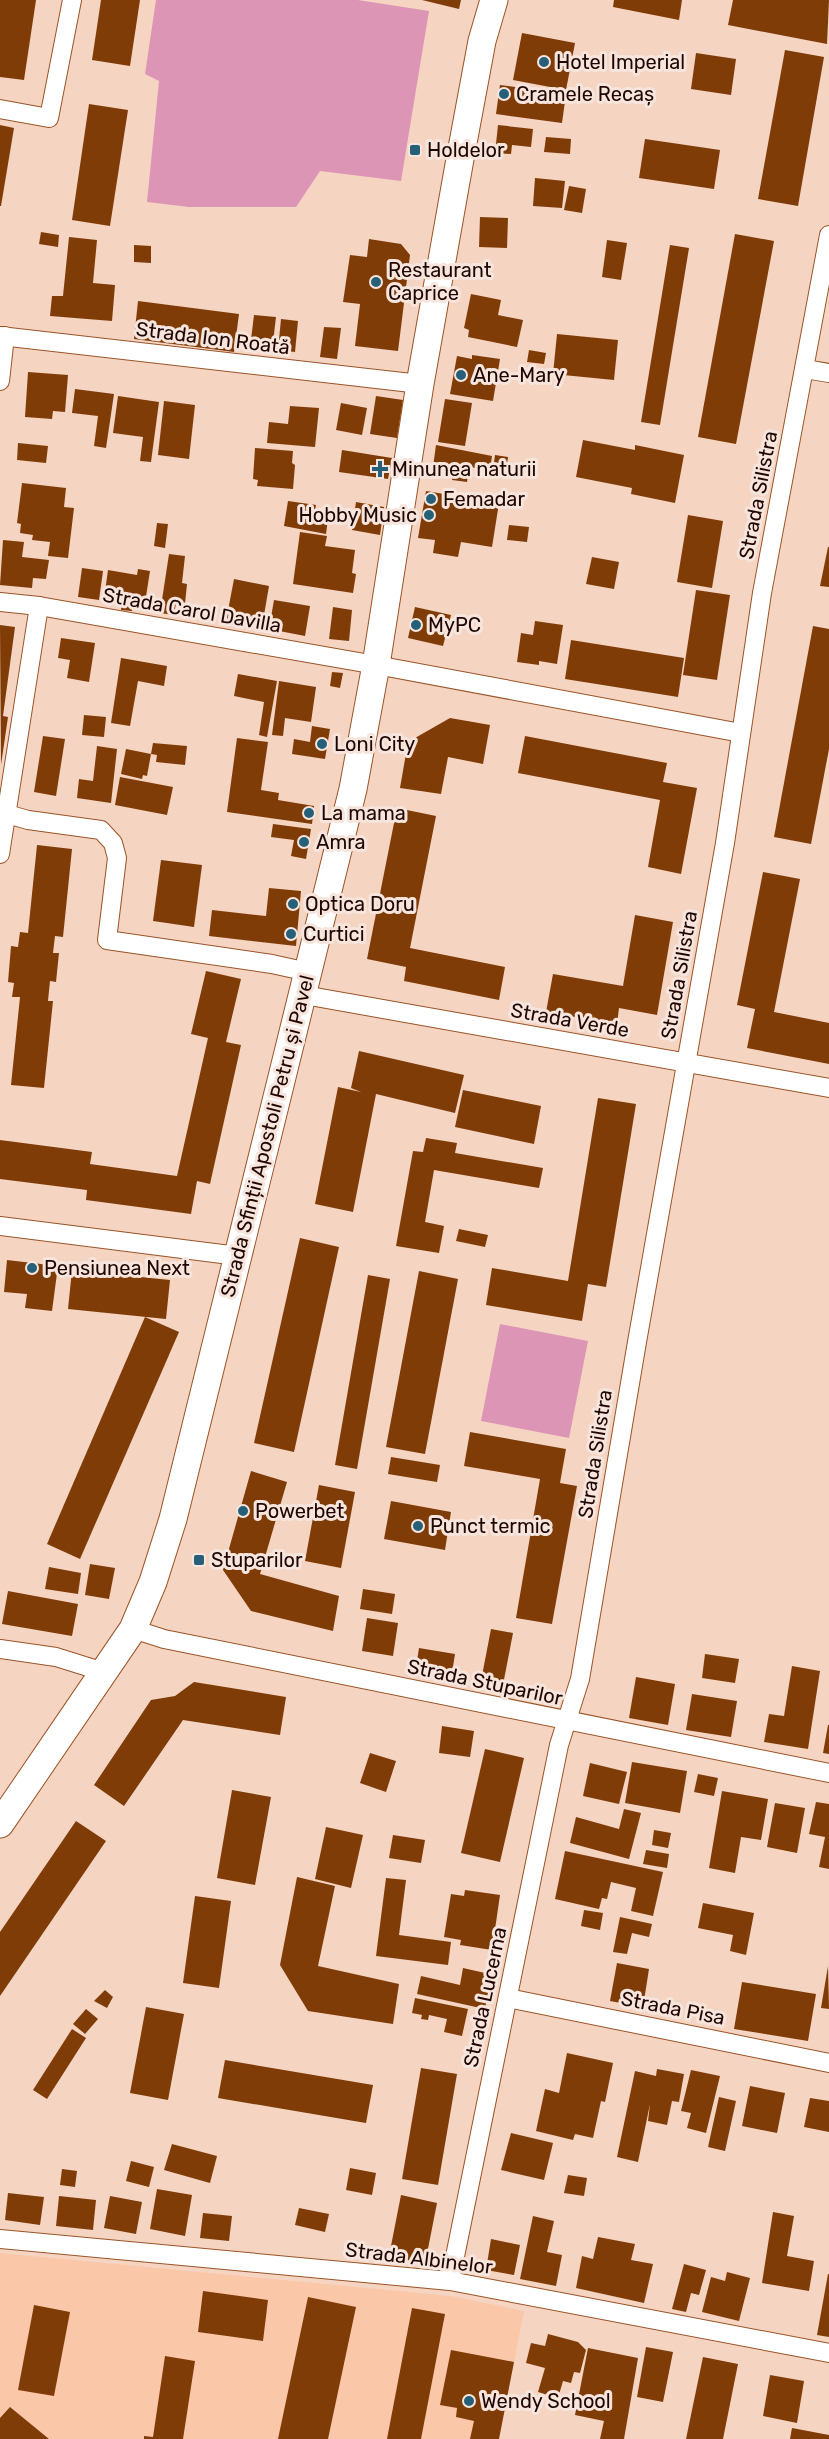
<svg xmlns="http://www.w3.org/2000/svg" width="829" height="2439" viewBox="0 0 829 2439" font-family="Rubik,sans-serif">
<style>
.built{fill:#fbc7a9}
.green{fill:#dd95b6}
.building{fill:#803c07}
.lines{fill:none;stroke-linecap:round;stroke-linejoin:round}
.minor-casing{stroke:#9a5427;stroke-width:20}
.secondary-casing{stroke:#9a5427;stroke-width:29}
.minor{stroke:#fff;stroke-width:18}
.secondary{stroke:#fff;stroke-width:27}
.poi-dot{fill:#265f78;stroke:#f6e5dc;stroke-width:2}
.labels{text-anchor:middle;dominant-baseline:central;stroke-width:6;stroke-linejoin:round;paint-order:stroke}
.poi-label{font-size:20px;fill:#210600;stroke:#f6e5dc;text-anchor:start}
.street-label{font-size:20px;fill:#210600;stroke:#f6e5dc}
</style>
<rect width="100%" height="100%" fill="#f5d4c2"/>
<path class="built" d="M0 2253 451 2296 524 2311 499 2439H0Z"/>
<g class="green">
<path d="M156 0H358L429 11 401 181 320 171 296 207H189L147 202 159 81 145 74Z"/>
<path d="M500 1324 588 1341 569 1438 481 1421Z"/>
</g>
<g class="building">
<path d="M0 0H36L24 80 0 77Z"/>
<path d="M101 0H140L130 66 92 60Z"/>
<path d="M422 0H461L459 9Z"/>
<path d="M614 0H682L679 20 613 7Z"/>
<path d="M733 0H829L827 44 728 25Z"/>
<path d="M522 33 575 43 566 90 513 80Z"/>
<path d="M785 50 824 57 798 206 758 199Z"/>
<path d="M696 53 736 59 731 95 691 89Z"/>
<path d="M500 85 566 94 562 123 496 114Z"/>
<path d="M89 104 128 110 110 226 72 220Z"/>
<path d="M0 125 14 128 1 206H0Z"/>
<path d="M498 125 533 129 531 147 512 145 511 154 495 153Z"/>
<path d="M546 137 571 139 570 154 544 152Z"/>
<path d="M645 139 720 150 714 189 639 178Z"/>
<path d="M535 178 565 181 562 208 533 206Z"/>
<path d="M569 186 586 189 582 213 564 210Z"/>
<path d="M480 217 508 218 507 248 479 247Z"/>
<path d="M41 232 59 235 58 247 39 244Z"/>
<path d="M735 234 774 241 736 444 698 437Z"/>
<path d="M69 237 97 240 93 283 115 285 112 321 50 316 52 296H63Z"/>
<path d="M369 239 401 244 410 255 398 351 355 346 360 304 343 302 350 255 367 257Z"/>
<path d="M607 240 627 243 621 280 602 277Z"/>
<path d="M134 245 151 246V263L134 262Z"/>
<path d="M670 245 689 248 660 425 641 422Z"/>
<path d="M471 294 501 300 498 315 523 320 517 347 468 337 469 330 464 328Z"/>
<path d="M138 301 239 314 234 352 134 339Z"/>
<path d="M254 315 276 317 272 351 250 348Z"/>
<path d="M281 319 298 321 295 352 278 350Z"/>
<path d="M324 327 341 328 337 359 320 357Z"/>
<path d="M557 334 618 340 614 380 553 374Z"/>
<path d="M529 350 546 353 544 364 527 362Z"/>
<path d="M472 355 500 359 493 401 450 394 457 356 472 359Z"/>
<path d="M28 372 68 375 65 412 53 411 52 419 25 417Z"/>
<path d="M75 389 114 394 106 448 94 446 98 416 72 413Z"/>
<path d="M118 396 159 402 151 462 140 461 143 437 113 433Z"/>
<path d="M376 396 403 400 397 438 370 434Z"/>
<path d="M445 399 472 403 465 446 438 442Z"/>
<path d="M164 401 195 405 189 459 158 455Z"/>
<path d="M341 403 367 408 362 435 336 430Z"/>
<path d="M290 406 319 408 315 447 267 443 269 422 288 424Z"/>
<path d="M583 440 635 450V445L684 455 675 503 631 494 632 488 576 477Z"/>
<path d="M18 443 48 446 46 463 17 460Z"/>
<path d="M436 445 492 456 490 470 469 467 467 482 452 480 454 470 433 467Z"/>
<path d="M255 448 293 451 292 463 295 465 293 489 257 486 258 480 253 479Z"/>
<path d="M342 450 392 458 388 479 339 472Z"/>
<path d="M495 455 508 457 506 472 493 470Z"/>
<path d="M22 483 66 488 64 507 74 508 68 558 48 556 50 542 32 540 33 535 20 533 21 524 17 523Z"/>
<path d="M426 491 499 503 492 547 461 542 458 557 433 553 435 540 418 538Z"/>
<path d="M288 501 316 505 314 517 328 519 326 534 284 526Z"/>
<path d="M356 502 384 507 380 535 352 530Z"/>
<path d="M688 515 723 521 712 588 677 582Z"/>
<path d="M157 523 168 524 165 548 154 546Z"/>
<path d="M509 525 529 527 527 542 507 540Z"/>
<path d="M300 532 327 536 325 546 355 550 352 573 356 574 353 593 293 584Z"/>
<path d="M3 540 24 542 22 557 49 560 46 579 33 578 32 588 0 585Z"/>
<path d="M828 547H829V587L820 586Z"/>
<path d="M169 554 185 556 182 583 187 584 185 604 176 603 174 615 160 613Z"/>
<path d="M592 557 619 562 614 589 586 584Z"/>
<path d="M82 568 103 571 99 600 78 597Z"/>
<path d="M138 569 150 571 145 603 133 602 132 611 121 610 122 602 104 599 108 570 137 575Z"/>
<path d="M234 579 269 586 262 627 226 621Z"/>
<path d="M696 590 730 595 717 680 683 675Z"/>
<path d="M274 600 310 606 305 636 269 629Z"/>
<path d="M333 607 352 610 349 641 329 639Z"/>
<path d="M415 607 451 615 443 646 408 638Z"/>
<path d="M535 621 563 625 557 664 539 661V665L517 662 521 633 533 635Z"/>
<path d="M0 625 15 627 3 716 8 717 1 765Z"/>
<path d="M813 626 829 629V749L811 844 774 837Z"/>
<path d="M61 638 95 643 89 682 67 678 70 660 58 658Z"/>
<path d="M571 640 684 658 678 697 565 679Z"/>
<path d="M121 658 167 666 164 686 138 681 130 726 111 723Z"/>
<path d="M332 672 343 673 340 688 330 686Z"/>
<path d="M238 674 277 681 267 737 259 735 264 702 234 696Z"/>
<path d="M279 681 316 687 311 722 285 718 283 736 272 735Z"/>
<path d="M84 715 106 717 104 737 82 735Z"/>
<path d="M450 718 490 725 483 764 448 757 441 794 400 788 408 742Z"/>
<path d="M312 726 330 729 325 759 292 754 294 739 310 742Z"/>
<path d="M43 736 65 739 56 796 34 792Z"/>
<path d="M525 736 667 763 663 782 697 788 681 874 648 867 660 800 518 773Z"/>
<path d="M237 738 268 742 261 790 279 793 278 800 314 806 312 824 227 812Z"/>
<path d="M153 743 187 746 185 765 156 762 157 755 151 754Z"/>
<path d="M97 746 117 749 111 803 77 798 79 779 93 781Z"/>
<path d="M126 749 151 754 147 776 143 775 142 779 121 774Z"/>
<path d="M120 777 173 787 167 815 115 805Z"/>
<path d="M397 808 436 816 410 948 505 967 499 1000 404 981 406 967 367 959Z"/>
<path d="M273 824 311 829 306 859 291 856 294 840 271 837Z"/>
<path d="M37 845 72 849 63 937 55 936 53 953H59L56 982 50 981 48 1001H53L44 1088 11 1085 20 997H12L14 983 8 982 11 946 18 947 20 932 28 933Z"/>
<path d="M161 860 202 865 194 927 153 921Z"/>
<path d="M763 872 800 879 774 1012 829 1023V1064L747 1048 755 1009 737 1005Z"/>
<path d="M269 888 301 891 296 946 209 936 212 910 266 916Z"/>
<path d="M635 915 673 922 657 1015 619 1008 617 1024 546 1012 553 974 623 986Z"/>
<path d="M206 971 241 979 226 1042 241 1045 210 1184 197 1181 191 1214 86 1200 87 1190 0 1179V1140L92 1152 90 1164 177 1176 208 1038 191 1034Z"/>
<path d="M359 1051 464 1075 455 1113 376 1094 353 1212 315 1204 338 1087 361 1092 351 1088Z"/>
<path d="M463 1090 541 1106 534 1144 455 1127Z"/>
<path d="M598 1098 636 1104 606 1287 588 1284 582 1321 486 1305 492 1268 568 1281Z"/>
<path d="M426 1138 457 1143 455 1153 543 1168 539 1188 434 1170 425 1222 444 1226 439 1253 396 1246 413 1151 423 1152Z"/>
<path d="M459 1229 488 1235 485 1247 456 1241Z"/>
<path d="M300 1238 339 1247 294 1452 254 1443Z"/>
<path d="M7 1260 58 1266 52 1311 25 1308 27 1294 4 1292Z"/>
<path d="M72 1270 170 1280 166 1319 68 1309Z"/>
<path d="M419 1271 458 1279 425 1454 386 1447Z"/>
<path d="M368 1275 390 1279 357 1469 335 1465Z"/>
<path d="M145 1317 179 1332 80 1559 47 1544Z"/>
<path d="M470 1432 566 1449 560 1483 577 1486 552 1624 516 1618 540 1479 464 1466Z"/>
<path d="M391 1457 440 1465 437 1482 388 1474Z"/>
<path d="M251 1471 287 1482 260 1574 339 1596 333 1631 251 1611 223 1570Z"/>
<path d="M319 1485 355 1492 341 1568 305 1561Z"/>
<path d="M391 1501 451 1512 445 1550 384 1539Z"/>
<path d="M90 1564 115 1568 109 1599 85 1595Z"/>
<path d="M49 1567 81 1573 78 1594 45 1589Z"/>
<path d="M363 1589 395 1594 392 1614 360 1609Z"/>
<path d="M8 1591 78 1604 72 1636 2 1624Z"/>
<path d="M367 1618 398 1623 393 1656 362 1651Z"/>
<path d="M491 1629 513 1633 502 1690 480 1686Z"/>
<path d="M419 1648 455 1654 451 1679 415 1673Z"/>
<path d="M705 1654 739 1659 735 1683 702 1678Z"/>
<path d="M792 1666 820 1671 808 1749 764 1742 769 1714 784 1716Z"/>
<path d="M636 1677 675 1684 668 1725 629 1718Z"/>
<path d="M194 1682 286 1697 280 1735 183 1720 124 1806 94 1785 151 1700 175 1696Z"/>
<path d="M692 1694 737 1701 731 1737 686 1730Z"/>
<path d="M828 1725H829V1754L823 1753Z"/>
<path d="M442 1726 474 1731 470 1757 439 1753Z"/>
<path d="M485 1749 524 1758 500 1862 461 1853Z"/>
<path d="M370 1753 396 1761 386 1792 360 1783Z"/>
<path d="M632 1762 687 1771 680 1813 625 1803Z"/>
<path d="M590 1763 627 1772 619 1804 583 1796Z"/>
<path d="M698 1774 718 1778 714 1796 694 1792Z"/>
<path d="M232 1790 271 1797 255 1885 217 1878Z"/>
<path d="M722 1791 768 1799 761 1840 741 1837 735 1873 709 1868Z"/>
<path d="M816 1802 829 1804V1869L819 1867 825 1837 809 1834Z"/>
<path d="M775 1803 805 1808 797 1853 767 1847Z"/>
<path d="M624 1809 641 1813 629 1859 570 1843 576 1817 619 1829Z"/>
<path d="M76 1821 106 1841 0 1996V1932Z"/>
<path d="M326 1827 363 1835 351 1888 315 1879Z"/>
<path d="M654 1830 671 1833 668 1848 652 1845Z"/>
<path d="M393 1835 425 1840 421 1863 389 1858Z"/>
<path d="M646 1850 669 1854 667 1868 643 1864Z"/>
<path d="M565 1851 663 1872 653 1916 631 1911 636 1888 611 1882 607 1899 602 1898 599 1909 555 1899Z"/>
<path d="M297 1877 335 1886 318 1966 399 1984 393 2024 308 2011 280 1965Z"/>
<path d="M386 1878 406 1880 399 1935 451 1942 448 1965 376 1956Z"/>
<path d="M465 1890 500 1895 492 1950 460 1945 461 1940 444 1937 451 1894 464 1896Z"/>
<path d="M195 1896 231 1901 219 1988 183 1983Z"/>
<path d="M703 1903 754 1913 746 1955 730 1951 733 1935 698 1928Z"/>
<path d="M584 1910 603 1913 600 1930 581 1926Z"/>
<path d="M620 1917 652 1924 649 1937 632 1933 627 1954 613 1952Z"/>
<path d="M617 1963 649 1969 643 2007 610 2001Z"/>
<path d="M828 1966 829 2009 821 2008Z"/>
<path d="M463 1968 485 1973 483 1981 490 1983 485 2009 417 1994 421 1976 460 1985Z"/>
<path d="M742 1982 816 1994 808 2041 734 2029Z"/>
<path d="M105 1990 113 1997 107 2008 94 2001Z"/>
<path d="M415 1998 468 2009 462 2036 444 2032 447 2019 429 2015 428 2020 421 2019 422 2015 412 2013Z"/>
<path d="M146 2007 184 2014 168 2100 130 2093Z"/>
<path d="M86 2009 98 2019 85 2034 73 2024Z"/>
<path d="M72 2029 86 2038 47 2099 33 2090Z"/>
<path d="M567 2053 613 2063 605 2102 601 2101 593 2138 575 2134 573 2140 536 2131 545 2089 559 2093Z"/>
<path d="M225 2060 373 2085 366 2123 218 2098Z"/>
<path d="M421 2068 457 2074 438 2185 402 2179Z"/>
<path d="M657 2069 684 2074 679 2102 672 2101 667 2125 648 2121 650 2104 638 2162 617 2157 635 2071 656 2076Z"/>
<path d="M691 2070 720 2076 706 2133 687 2128 691 2113 681 2111Z"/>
<path d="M750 2086 785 2093 777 2133 742 2126Z"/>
<path d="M719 2097 736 2101 725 2151 708 2147Z"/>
<path d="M810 2098 829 2101V2132L804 2127Z"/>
<path d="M511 2133 553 2143 544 2180 501 2170Z"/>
<path d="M172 2144 217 2156 210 2183 164 2170Z"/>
<path d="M131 2161 154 2167 149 2187 126 2181Z"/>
<path d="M350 2168 376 2173 372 2195 346 2190Z"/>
<path d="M62 2169 77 2171 75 2187 60 2185Z"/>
<path d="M568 2175 587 2178 584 2196 564 2193Z"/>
<path d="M157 2189 192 2195 185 2236 150 2229Z"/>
<path d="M8 2193 44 2197 40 2225 5 2220Z"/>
<path d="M401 2195 437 2203 425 2264 389 2256Z"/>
<path d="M59 2196 96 2200 93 2230 56 2226Z"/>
<path d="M110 2196 142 2202 136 2234 104 2228Z"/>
<path d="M299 2208 329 2214 325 2232 295 2225Z"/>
<path d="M773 2212 794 2216 787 2256 814 2261 809 2291 762 2283Z"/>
<path d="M203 2213 232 2216 229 2241 200 2238Z"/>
<path d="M533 2216 554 2221 547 2252 562 2255 556 2286 520 2279Z"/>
<path d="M598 2237 635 2244 631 2260 653 2264 644 2303 576 2288 582 2256 593 2259Z"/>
<path d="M491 2239 520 2245 514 2275 486 2270Z"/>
<path d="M684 2264 706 2270 699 2295 691 2293 686 2312 672 2309Z"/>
<path d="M727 2272 750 2278 739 2321 702 2312 711 2277 725 2281Z"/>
<path d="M828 2274H829V2337L817 2335Z"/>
<path d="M203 2291 268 2300 263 2341 198 2332Z"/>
<path d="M308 2297 356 2307 328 2439H278Z"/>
<path d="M34 2305 70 2312 54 2396 18 2390Z"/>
<path d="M412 2308 445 2314 421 2439H387Z"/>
<path d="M548 2334 578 2342 586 2350 580 2373 574 2372 571 2383 563 2381 558 2398 538 2392 545 2368 526 2363 531 2343 545 2346Z"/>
<path d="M646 2347 673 2352 663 2402 637 2397Z"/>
<path d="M588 2348 638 2358 624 2439H600L604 2421 575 2415Z"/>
<path d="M451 2350 514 2362 499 2439H470L474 2421 456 2417 457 2408 440 2405Z"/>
<path d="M165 2356 195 2361 183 2439H144V2436L153 2437Z"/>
<path d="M703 2357 738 2364 723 2439H686Z"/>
<path d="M770 2375 804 2381 797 2423 763 2416Z"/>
<path d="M10 2407 49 2439H0V2418Z"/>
<path d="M792 2428 829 2435V2439H790Z"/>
</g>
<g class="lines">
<defs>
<g id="minor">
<path d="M0 109 49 118 72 0"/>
<path d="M0 336 420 384"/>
<path d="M805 369 829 373"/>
<path d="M0 381 5 336"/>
<path d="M0 602 39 606 376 665 741 733"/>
<path d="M0 812 28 820 101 830 113 843 117 858 107 940 272 964 308 972"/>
<path d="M0 854 39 606"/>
<path d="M304 995 829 1088"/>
<path d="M0 1226 238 1256"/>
<path d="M133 1629 164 1639 829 1773"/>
<path d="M0 1649 56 1657 104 1672"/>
<path d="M508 1998 829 2063"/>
<path d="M0 2239 450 2281 829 2353"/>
<path d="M450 2281 559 1745 580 1679 637 1342 725 843 762 593 829 235"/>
</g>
<path id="secondary" d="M0 1824 133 1629 153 1582 173 1519 353 789 376 665 420 384 460 159 482 41 494 0"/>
</defs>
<use href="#minor" class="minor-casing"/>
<use href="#secondary" class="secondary-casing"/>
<use href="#minor" class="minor"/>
<use href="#secondary" class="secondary"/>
</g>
<g class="poi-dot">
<circle cx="544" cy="62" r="6"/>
<circle cx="504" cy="94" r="6"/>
<rect x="409" y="144" width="12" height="12" rx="3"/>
<circle cx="376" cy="282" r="6"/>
<circle cx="461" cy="375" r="6"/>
<path d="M377 460h6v6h6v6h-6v6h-6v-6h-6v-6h6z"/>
<circle cx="431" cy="499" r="6"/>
<circle cx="429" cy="515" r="6"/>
<circle cx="416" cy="625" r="6"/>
<circle cx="322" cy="744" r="6"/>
<circle cx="309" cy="813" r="6"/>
<circle cx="304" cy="842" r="6"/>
<circle cx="293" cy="904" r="6"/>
<circle cx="291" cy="934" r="6"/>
<circle cx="32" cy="1268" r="6"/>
<circle cx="243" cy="1511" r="6"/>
<circle cx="418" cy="1526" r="6"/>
<rect x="193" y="1554" width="12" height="12" rx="3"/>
<circle cx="469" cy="2401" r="6"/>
</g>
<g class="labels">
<g class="poi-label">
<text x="556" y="62">Hotel Imperial</text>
<text x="516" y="94">Cramele Recaș</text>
<text x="427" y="150">Holdelor</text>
<text x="388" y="270">Restaurant<tspan x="388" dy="23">Caprice</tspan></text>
<text x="473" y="375">Ane-Mary</text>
<text x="392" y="469">Minunea naturii</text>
<text x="443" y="499">Femadar</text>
<text x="417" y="515" text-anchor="end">Hobby Music</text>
<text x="428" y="625">MyPC</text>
<text x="334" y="744">Loni City</text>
<text x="321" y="813">La mama</text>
<text x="316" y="842">Amra</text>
<text x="305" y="904">Optica Doru</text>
<text x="303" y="934">Curtici</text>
<text x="44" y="1268">Pensiunea Next</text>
<text x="255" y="1511">Powerbet</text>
<text x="430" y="1526">Punct termic</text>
<text x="211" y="1560">Stuparilor</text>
<text x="481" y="2401">Wendy School</text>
</g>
<g class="street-label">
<text transform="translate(213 338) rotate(7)">Strada Ion Roată</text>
<text transform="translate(758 495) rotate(-79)">Strada Silistra</text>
<text transform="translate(192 610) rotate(10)">Strada Carol Davilla</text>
<text transform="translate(679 975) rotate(-80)">Strada Silistra</text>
<text transform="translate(570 1020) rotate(10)">Strada Verde</text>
<text transform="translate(267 1136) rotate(-76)">Strada Sfinții Apostoli Petru și Pavel</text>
<text transform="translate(595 1454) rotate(-81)">Strada Silistra</text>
<text transform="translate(485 1682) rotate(12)">Strada Stuparilor</text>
<text transform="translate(485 1997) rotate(-78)">Strada Lucerna</text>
<text transform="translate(673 2008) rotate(11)">Strada Pisa</text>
<text transform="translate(419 2258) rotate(7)">Strada Albinelor</text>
</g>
</g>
</svg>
